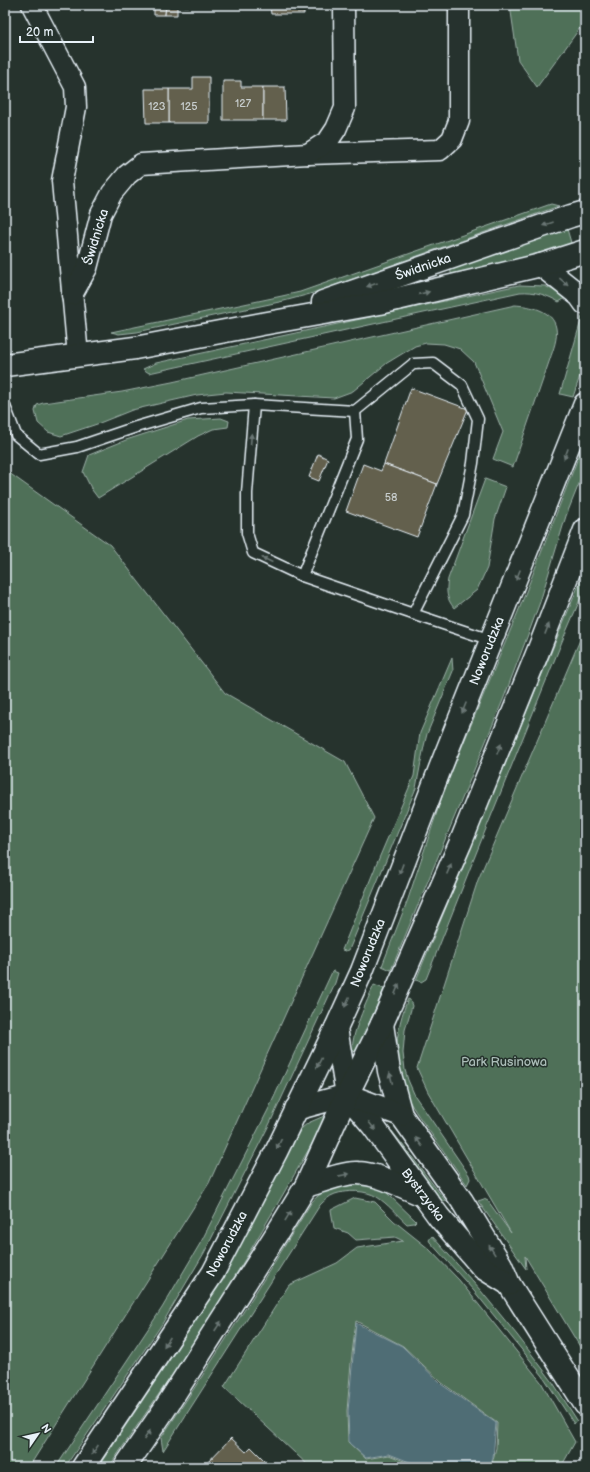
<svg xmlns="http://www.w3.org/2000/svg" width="590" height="1472" viewBox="0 0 590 1472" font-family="'Balsamiq Sans',sans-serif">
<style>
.green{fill:#507059;stroke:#9cb0a8}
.water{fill:#4f6d75;stroke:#8ca2a9}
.building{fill:#63604d;stroke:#e8f1f8}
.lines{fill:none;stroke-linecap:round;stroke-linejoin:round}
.lane-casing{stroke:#e8f1f8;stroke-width:13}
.street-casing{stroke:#e8f1f8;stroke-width:23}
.secondary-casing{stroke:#e8f1f8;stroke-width:25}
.lane{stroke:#26332d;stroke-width:10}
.street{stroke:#26332d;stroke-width:20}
.secondary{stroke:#26332d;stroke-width:22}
.oneway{fill:#6a7674}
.labels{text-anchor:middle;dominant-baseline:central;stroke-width:3;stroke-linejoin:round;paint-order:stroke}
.number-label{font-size:11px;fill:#c7cdcd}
.street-label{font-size:13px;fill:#e8f1f8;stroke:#26332d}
.park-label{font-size:13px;fill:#abbdb8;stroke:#26332d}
</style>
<rect width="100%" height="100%" fill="#26332d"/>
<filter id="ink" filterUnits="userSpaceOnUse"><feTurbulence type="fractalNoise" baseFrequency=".025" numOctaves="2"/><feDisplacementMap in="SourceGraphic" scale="8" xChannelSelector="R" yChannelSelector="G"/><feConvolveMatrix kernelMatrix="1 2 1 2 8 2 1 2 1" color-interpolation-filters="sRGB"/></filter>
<g filter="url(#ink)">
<g class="green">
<path d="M510 5H581L585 21 537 87 518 60Z"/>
<path d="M551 204 559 206 310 294 284 301 137 332 119 334 111 332 282 296 300 292Z"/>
<path d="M567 229 572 246 452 276 450 269 547 234Z"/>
<path d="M519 285 545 286 567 297 559 302C547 295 535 291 520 292L149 373 143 369 156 363Z"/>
<path d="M515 305C530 306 553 310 556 328 558 338 553 350 550 359L513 467 493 459 503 432 474 362 460 349 444 344 426 343 415 346 387 363 353 391 334 398 226 392 197 395 132 410 97 424 61 436 48 432 38 423 35 411 37 405 43 403 122 392 172 382Z"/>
<path d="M582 317H584L585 319V361L573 397 560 394Z"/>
<path d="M221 418 229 421 228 427 213 429 198 436 98 498 92 490 83 472 89 455 126 440 188 420Z"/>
<path d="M585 440V469L566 516 540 602 529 632 503 700 391 970 382 966 408 899 446 785 520 607Z"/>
<path d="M5 470 110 545 225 693 345 762 374 818 209 1183 29 1467H5Z"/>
<path d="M485 479 506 487 495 519 487 568 477 590 454 608C446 598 446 591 448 579Z"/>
<path d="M585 570V588L563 639 479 846 426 979 421 982 416 980Z"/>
<path d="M585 628V1355L525 1256 526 1269 478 1201 484 1199 488 1201 511 1233 428 1092 417 1068 478 880Z"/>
<path d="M452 658 453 671 427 734 424 746 416 788 349 950 345 951 342 950 377 863 414 776 420 733Z"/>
<path d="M333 971 338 973 335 983 271 1121 204 1253 162 1324 65 1467H56L162 1308 201 1242 269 1108 332 972Z"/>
<path d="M374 985 384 989 360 1045 356 1051 353 1052C349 1038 368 999 374 985Z"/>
<path d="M408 999 410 1000 412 1006 405 1030 403 1053 405 1070 408 1080 415 1096 469 1175 470 1179 467 1185C455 1167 442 1149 430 1132 420 1118 410 1105 404 1090 392 1061 396 1027 408 999Z"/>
<path d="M324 1116 326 1119C284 1193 242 1267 196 1339 168 1382 138 1424 109 1467H98L178 1347 215 1290 296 1133 308 1123Z"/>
<path d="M392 1131 445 1200 440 1203 390 1132Z"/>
<path d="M361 1182 379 1188 387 1193 416 1221 414 1223 407 1224C397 1215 388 1204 377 1197 366 1190 347 1190 335 1194 329 1196 324 1201 320 1205L163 1451 161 1438C213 1361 262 1283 311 1203 324 1187 341 1185 361 1182Z"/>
<path d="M355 1198 375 1202 394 1221 429 1249 459 1280 541 1382 575 1442 561 1467H491L496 1448 497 1423 442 1383 403 1346 356 1321 351 1363 347 1411 348 1442 366 1459 389 1455 414 1465 429 1467H310L224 1387 289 1285 337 1263 357 1248 403 1241 395 1237 356 1240 348 1233 334 1228 331 1210Z"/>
<path d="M432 1236 481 1291 517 1335 552 1381 577 1420 574 1424 543 1376 474 1291 430 1242 429 1240Z"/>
</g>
<path class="water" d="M356 1323 402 1346 441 1384 496 1423 493 1458 489 1467H439L415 1464 389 1454 366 1458 349 1443 348 1411Z"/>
<g class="building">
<path d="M142 5H166L165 15H154V7H142Z"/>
<path d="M166 5H205V6H177V15H165Z"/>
<path d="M270 5H304V14H271Z"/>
<path d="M193 77H209V123H169V89H193Z"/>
<path d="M223 81H241V87H263V120H223Z"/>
<path d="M263 87H285L286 120H263Z"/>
<path d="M145 89H169V123H146Z"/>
<path d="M411 388 468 409 437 484 384 464Z"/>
<path d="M318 454 328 459 319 481 309 477Z"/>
<path d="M363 464 381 471 384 464 437 484 417 537 346 511Z"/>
<path d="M231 1438 246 1452 251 1447 271 1467H207L205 1465Z"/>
</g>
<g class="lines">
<defs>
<g id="lane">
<path d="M254 405 247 493V533L253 553 302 576 413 614"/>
<path d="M5 406 16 435 39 454 77 447 136 427 201 408 254 405 355 411 413 364 433 363 462 385 478 419 473 463 463 515 413 614 491 640"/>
<path d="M302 576 357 439 355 411"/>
</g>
<g id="street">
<path d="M32 5 75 87 76 107 62 181 78 356"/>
<path d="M308 154 440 150 452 139 459 121V5"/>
<path d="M72 295 87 268 101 214 112 193 127 175 141 164 308 154 328 141 336 129 345 108 344 5"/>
</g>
<g id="secondary">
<path d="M541 265 580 296 585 303"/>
<path d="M323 302 571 216 585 212"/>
<path d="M5 365 135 348 262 324 380 303 541 265 585 251"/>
<path d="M382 1024 389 1071 401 1115 462 1201 501 1265 509 1284 585 1404"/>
<path d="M336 1028 347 1095 373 1126 439 1217 483 1268 509 1284"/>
<path d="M296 1109 347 1095 401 1115"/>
<path d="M306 1186C320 1182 344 1172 358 1173 380 1174 402 1187 423 1195"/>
<path d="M83 1467 213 1273 276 1152 336 1028 362 971 441 766 585 404"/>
<path d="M125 1467 164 1410 279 1230 306 1186 347 1095 382 1024 460 844 539 649 585 530"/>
</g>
</defs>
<use href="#lane" class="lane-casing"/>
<use href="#street" class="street-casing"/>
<use href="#secondary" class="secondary-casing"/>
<use href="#lane" class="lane"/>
<use href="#street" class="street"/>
<use href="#secondary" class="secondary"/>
</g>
<defs><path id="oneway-solid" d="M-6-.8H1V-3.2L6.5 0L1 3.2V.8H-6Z"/></defs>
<g class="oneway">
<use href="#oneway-solid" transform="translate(548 224) rotate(161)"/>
<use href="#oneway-solid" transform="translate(564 282) rotate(40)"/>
<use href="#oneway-solid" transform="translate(372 285) rotate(161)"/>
<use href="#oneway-solid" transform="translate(424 293) rotate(-13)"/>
<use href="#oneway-solid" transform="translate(251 439) rotate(-86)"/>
<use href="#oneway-solid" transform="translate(566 454) rotate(111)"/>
<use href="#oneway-solid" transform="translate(267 560) rotate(-155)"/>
<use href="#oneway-solid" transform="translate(518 575) rotate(112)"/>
<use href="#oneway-solid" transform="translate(547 629) rotate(-69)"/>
<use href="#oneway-solid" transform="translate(464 708) rotate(112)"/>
<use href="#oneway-solid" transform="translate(499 749) rotate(-68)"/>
<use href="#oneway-solid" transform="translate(401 869) rotate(111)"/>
<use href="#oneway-solid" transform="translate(449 869) rotate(-67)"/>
<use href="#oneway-solid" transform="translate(397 989) rotate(-67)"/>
<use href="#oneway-solid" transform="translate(347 1002) rotate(114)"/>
<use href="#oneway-solid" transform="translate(319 1063) rotate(116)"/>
<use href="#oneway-solid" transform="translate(391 1078) rotate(-104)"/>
<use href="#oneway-solid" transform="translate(372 1126) rotate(52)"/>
<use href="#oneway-solid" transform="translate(419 1142) rotate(-126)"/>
<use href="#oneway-solid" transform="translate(279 1144) rotate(116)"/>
<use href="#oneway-solid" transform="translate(344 1175) rotate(-11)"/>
<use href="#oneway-solid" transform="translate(288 1216) rotate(-59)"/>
<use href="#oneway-solid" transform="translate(492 1250) rotate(-122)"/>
<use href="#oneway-solid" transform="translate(218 1326) rotate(-57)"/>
<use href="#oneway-solid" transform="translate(167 1342) rotate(124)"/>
<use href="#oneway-solid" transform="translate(147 1435) rotate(-56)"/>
<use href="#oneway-solid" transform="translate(95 1450) rotate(124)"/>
</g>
</g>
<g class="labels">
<g class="number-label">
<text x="243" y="103">127</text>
<text x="157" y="106">123</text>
<text x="189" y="106">125</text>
<text x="391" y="497">58</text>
</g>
<g class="street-label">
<text transform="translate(96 237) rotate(-73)">Świdnicka</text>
<text transform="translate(423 267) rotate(-19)">Świdnicka</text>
<text transform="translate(487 651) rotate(-68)">Noworudzka</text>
<text transform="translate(368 953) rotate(-68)">Noworudzka</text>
<text transform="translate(423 1195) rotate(53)">Bystrzycka</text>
<text transform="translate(227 1244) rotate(-62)">Noworudzka</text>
</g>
<g class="park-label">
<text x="504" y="1062">Park Rusinowa</text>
</g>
</g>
<rect width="590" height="1472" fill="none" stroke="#26332d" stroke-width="20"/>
<rect x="10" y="10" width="570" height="1452" fill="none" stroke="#e8f1f8" stroke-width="1.5" filter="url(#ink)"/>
<g transform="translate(38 1434) rotate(56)" stroke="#26332d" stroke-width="3" paint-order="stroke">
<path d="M0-3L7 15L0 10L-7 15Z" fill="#e8f1f8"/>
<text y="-6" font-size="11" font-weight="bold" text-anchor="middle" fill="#e8f1f8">N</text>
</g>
<path d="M20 36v6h73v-6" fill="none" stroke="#e8f1f8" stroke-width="2"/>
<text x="26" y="36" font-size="12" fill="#e8f1f8" stroke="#26332d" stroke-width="3" paint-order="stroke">20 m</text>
</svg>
